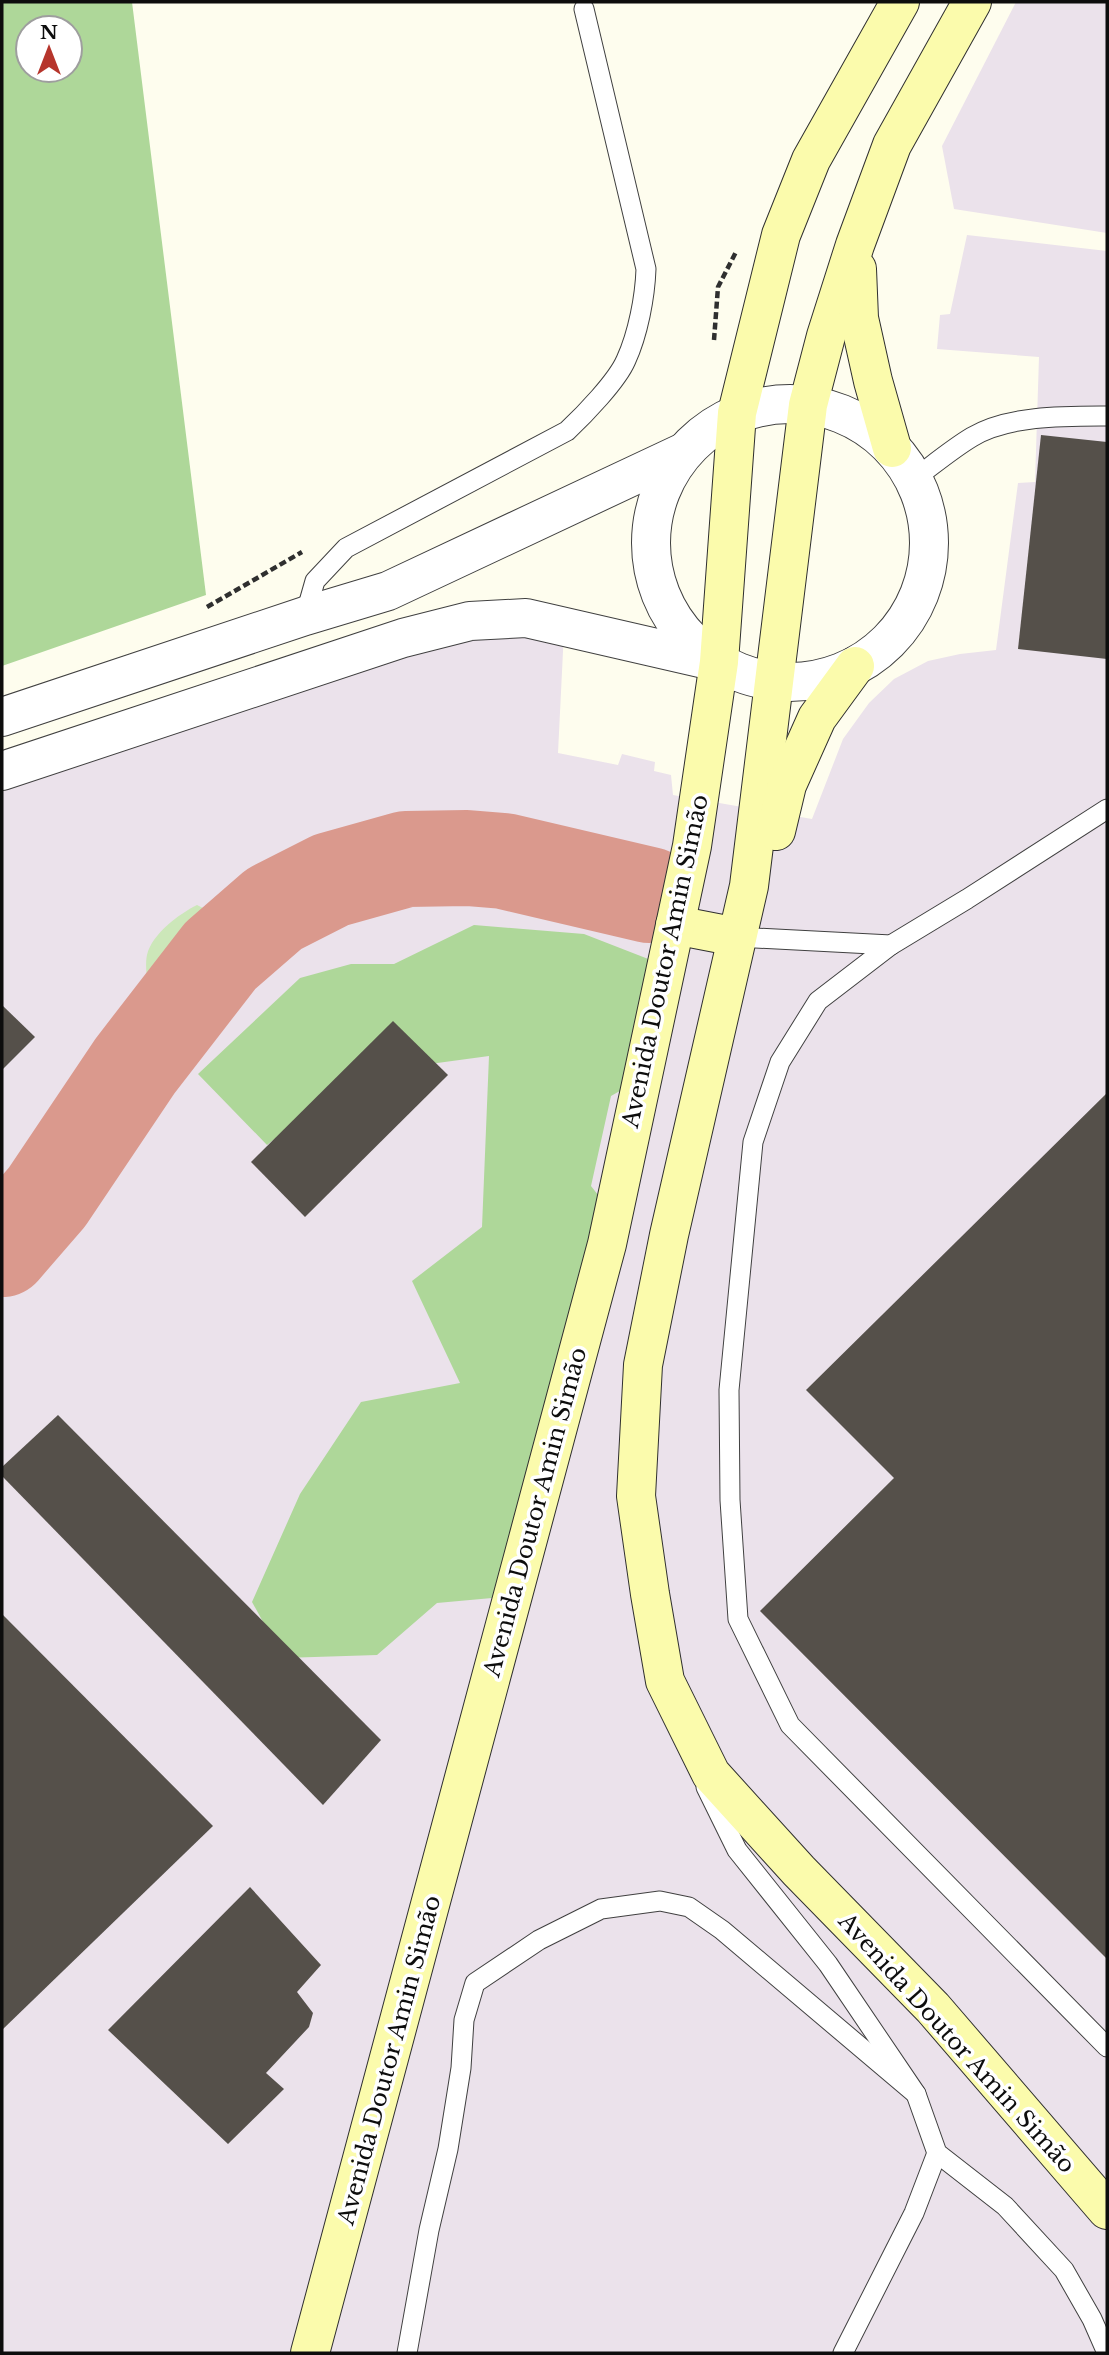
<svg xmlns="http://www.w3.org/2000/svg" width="1109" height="2355" viewBox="0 0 1109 2355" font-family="'Libre Baskerville',serif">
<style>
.industrial{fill:#ebe2eb}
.green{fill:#cce7b9}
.forest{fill:#aed799;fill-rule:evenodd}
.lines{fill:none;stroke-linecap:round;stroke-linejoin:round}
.taxiway{stroke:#da998d;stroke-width:96}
.building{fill:#55504a}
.lane-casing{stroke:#404040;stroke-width:21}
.street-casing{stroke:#404040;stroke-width:40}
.secondary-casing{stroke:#2f2f2f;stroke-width:40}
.path{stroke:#2f2f2f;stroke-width:4.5;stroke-dasharray:7 3.5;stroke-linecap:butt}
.lane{stroke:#fff;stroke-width:19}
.street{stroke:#fff;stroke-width:38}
.secondary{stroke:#fbfbac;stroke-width:38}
.labels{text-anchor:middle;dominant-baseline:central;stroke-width:7;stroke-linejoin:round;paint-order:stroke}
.street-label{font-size:23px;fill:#0d0d0d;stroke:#fff}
</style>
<rect width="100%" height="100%" fill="#fefdee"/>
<g class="industrial">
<path d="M1016 2H1107V233L954 209 942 146Z"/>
<path d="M967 235 1107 251V2353H2V790L345 671 468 633 564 631 558 753 618 765 622 754 655 762 654 771 671 775 673 795 812 819 843 739 869 703 894 679 928 661 960 654 996 650 1018 483 1035 482 1039 357 937 349 940 315 950 314Z"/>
</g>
<path class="green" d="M197 905 203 908 208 916 206 925 147 983C147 975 145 963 147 955 152 934 179 914 197 905Z"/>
<g class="forest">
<path d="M2 2H132L206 595 2 666ZM28 28H70V70H28Z"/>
<path d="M474 925 584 934 656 962 632 1084 611 1096 591 1186 602 1200 492 1598 437 1603 377 1655 283 1658 252 1602 300 1494 361 1402 460 1383 412 1281 482 1227 489 1056 356 1074 267 1145 198 1074 300 978 351 964H394Z"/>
</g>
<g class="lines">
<path class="taxiway" d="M2 1249 47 1197 135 1066 220 956 274 909 331 880 406 859 467 858 504 861 649 895"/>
</g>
<g class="building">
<path d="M1041 435 1107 442V659L1018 649Z"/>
<path d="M2 1005 35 1037 2 1070Z"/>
<path d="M393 1021 448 1075 305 1217 251 1162Z"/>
<path d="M1107 1093V1959L760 1611 894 1478 806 1390Z"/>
<path d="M58 1415 381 1740 323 1805 2 1476V1467Z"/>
<path d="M2 1614 213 1826 2 2030Z"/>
<path d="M250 1887 321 1965 297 1992 313 2013 309 2027 266 2073 284 2089 228 2144 108 2030Z"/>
</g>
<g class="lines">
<defs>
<g id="lane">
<path d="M914 479C933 465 952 449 972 437 1008 415 1067 416 1107 416"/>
<path d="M305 616 315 581 346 548 567 431C584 415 617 381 626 360 638 334 645 297 646 269L584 9"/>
<path d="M737 937 891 945 967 899 1107 809"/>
<path d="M891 945 818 1001 780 1062 753 1142 729 1390 730 1500 738 1619 790 1725 1107 2047"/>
<path d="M706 1787 737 1850 828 1964 916 2094 937 2153 1005 2206 1064 2270 1092 2319 1107 2353"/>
<path d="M407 2353 429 2230 448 2149 461 2068 464 2020 475 1983 539 1940 601 1909 660 1901 689 1907 722 1930 916 2094"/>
<path d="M843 2353 914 2213 937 2153"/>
</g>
<g id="street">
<circle cx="790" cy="543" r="139"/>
<path d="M2 717 305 616 388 591 684 452"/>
<path d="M2 771 403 638 470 621 526 618 713 661"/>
</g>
<g id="secondary">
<path d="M972 2 892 145 855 245 826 336 808 405 749 886 669 1235 643 1365 636 1496 650 1594 665 1681 711 1774 799 1871 933 2008 1107 2210"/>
<path d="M857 269 859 318 873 381 892 448"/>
<path d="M776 831 787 785 817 718 855 666"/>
<path d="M675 925 737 937"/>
<path d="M310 2353 607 1244 692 846 719 662 737 413 781 235 811 160 900 2"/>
</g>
</defs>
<use href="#lane" class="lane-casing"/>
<use href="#street" class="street-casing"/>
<use href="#secondary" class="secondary-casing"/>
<g class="path">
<path d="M714 340 718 287 736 252"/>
<path d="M207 607 302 552"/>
</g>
<use href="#lane" class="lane"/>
<use href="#street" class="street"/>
<use href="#secondary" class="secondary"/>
</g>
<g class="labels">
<g class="street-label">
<text transform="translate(665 961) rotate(-78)">Avenida Doutor Amin Simão</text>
<text transform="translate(535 1512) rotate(-75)">Avenida Doutor Amin Simão</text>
<text transform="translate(957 2043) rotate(48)">Avenida Doutor Amin Simão</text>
<text transform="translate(389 2060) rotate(-75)">Avenida Doutor Amin Simão</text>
</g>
</g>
<rect width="1109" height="2355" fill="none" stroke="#0d0d0d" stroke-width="7"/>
<g transform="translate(49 49)"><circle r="33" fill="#ffffff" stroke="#9e9e9e" stroke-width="2"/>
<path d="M0-5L12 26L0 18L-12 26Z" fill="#b6352c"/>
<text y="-10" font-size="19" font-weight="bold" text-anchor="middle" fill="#0d0d0d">N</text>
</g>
</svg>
